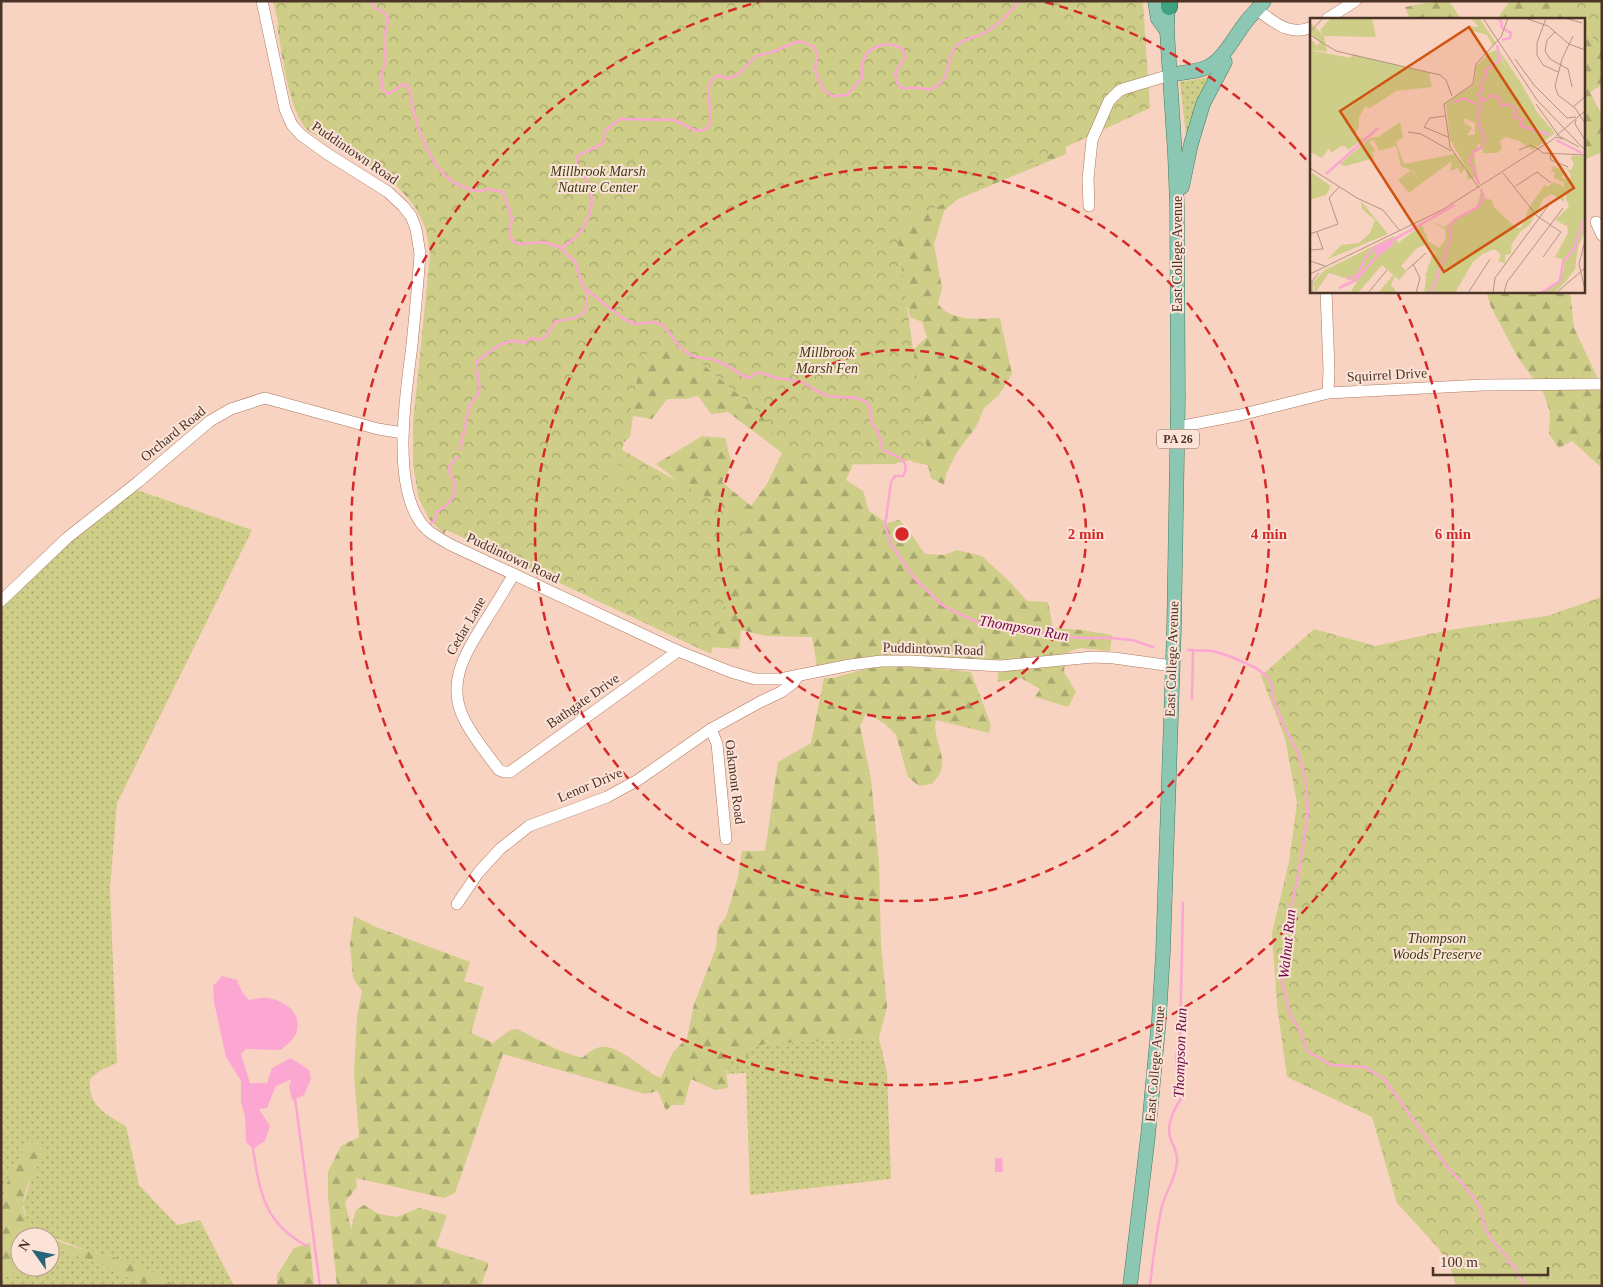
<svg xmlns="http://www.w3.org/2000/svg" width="1603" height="1287" viewBox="0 0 1603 1287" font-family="'Times New Roman',serif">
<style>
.grass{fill:url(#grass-dots)}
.forest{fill:url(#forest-firs)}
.park{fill:url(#park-crowns)}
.garden{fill:#cece89}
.water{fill:#fca6d2}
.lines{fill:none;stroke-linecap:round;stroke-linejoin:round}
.stream{stroke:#fca6d2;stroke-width:2.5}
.minor-casing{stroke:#ae785c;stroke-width:12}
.major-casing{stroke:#437c62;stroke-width:15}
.highway-casing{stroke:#437c62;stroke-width:18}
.minor{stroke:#fff;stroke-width:11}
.major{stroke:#8cc7b3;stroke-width:14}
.highway{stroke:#3fa281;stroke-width:16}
.ring{fill:none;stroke:#d62828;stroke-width:2.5;stroke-dasharray:9 6}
.labels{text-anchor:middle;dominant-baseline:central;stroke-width:4;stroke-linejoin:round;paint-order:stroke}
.shield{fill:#fce3d7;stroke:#80685c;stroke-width:1}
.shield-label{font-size:12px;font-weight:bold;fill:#4b3427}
.street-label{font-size:14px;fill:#4b3427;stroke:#fce3d7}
.park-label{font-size:14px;font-style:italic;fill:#3b3b13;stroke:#fce3d7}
.water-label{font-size:15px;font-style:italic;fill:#6c0649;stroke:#fce3d7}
.inset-river{fill:none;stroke:#fca6d2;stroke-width:2.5}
.inset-road{fill:none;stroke:#b39383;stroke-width:1}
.view{fill:#d05310;fill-opacity:0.15;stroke:#d05310;stroke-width:2.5}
.inset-edge{fill:none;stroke:#4b3427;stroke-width:2.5}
.centre{fill:#d62828;stroke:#fce3d7;stroke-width:2.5}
.ring-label{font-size:15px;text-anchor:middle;font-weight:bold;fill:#d62828;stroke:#fce3d7;stroke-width:4;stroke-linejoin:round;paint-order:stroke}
</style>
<defs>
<pattern id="grass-dots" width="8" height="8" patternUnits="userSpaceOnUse" patternTransform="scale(1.25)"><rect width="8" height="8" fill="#cece89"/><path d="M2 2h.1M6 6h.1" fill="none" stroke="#a9a870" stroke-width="1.8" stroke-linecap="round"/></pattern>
<pattern id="forest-firs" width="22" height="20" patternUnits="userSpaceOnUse" patternTransform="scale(1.25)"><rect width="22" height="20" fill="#cece89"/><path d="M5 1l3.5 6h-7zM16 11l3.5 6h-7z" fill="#a9a870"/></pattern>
<pattern id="park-crowns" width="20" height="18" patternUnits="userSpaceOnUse" patternTransform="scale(1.25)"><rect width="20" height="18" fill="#cece89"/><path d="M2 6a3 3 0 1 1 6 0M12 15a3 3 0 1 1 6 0" fill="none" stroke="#a9a870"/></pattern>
</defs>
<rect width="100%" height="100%" fill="#f8d3c1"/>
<g class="grass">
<path d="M1209 77 1186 136 1180 82Z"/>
<path d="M129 481 137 490 252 530 117 803 110 888 117 1063 101 1070 90 1079C87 1106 106 1114 126 1126L139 1185 177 1225 200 1220 234 1286H175L141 1266 88 1251 41 1233 27 1221 23 1203 30 1183 36 1141 26 1145 6 1185 1 1209V605Z"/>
<path d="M879 1038 887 1073 891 1179 750 1195 746 1073 727 1074C725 1055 749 1049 764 1044Z"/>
<path d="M50 1246 98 1263 146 1286H1V1278L11 1275 20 1261V1267H50Z"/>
</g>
<g class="forest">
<path d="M308 1H607L1066 137V154L958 199 944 211 934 244 942 288 938 304C951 322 980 319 1000 318L1012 374 999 395 984 408 976 427 957 452 946 474 944 485 931 478 928 465 912 462 905 447 914 349 927 337 922 322 910 317 908 307 890 299 666 322 849 452 852 467 846 480 863 491 869 511 887 523 899 520C910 530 916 542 925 554L944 555 957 550 982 556 1011 583 1027 601 1048 602 1053 628 1082 630 1112 635 1110 651 1080 648 1066 653 1064 672 1076 692 1068 707 1035 697 1040 689 1021 678 998 682 997 663C937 653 877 654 817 666L812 637 766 636 741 630 739 649 699 646 729 522 656 464 702 436 725 438 732 465 722 482 751 506 767 484 782 453 728 412 711 414 698 396 686 399H667L652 419 633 416 630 437 617 448 460 505 444 534 429 519 419 499 413 465V421L431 254C428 226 416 203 394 184L306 129C287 104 283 57 277 26Z"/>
<path d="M1436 1H1449L1461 19H1410L1405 7Z"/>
<path d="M1510 1H1595L1602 6V85L1590 92 1599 110 1602 111V152L1584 160V19H1497Z"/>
<path d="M1486 291H1570L1574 328 1602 387V468L1572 441 1559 448 1549 434 1550 412 1544 394 1517 356 1491 307Z"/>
<path d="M902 666 971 672 991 725 989 733 936 720C932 737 946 753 941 771 940 775 935 780 932 784L919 786 908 777 896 735 885 724 866 713 860 726 871 779 879 862 881 945 887 1007 879 1038 764 1044 749 1049 747 1057H733L726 1071 728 1088 715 1090 691 1079 684 1105H672L666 1111 658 1091 645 1094 503 1054 455 1193 444 1198 356 1178 357 1187 345 1202 351 1229 356 1210 364 1205 379 1214 397 1217 419 1208 447 1215 436 1246 489 1263 481 1286H337L328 1197V1172L341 1146 359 1137 354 1073 357 1017 362 991 353 978 350 944 354 916 376 927 470 962 464 981 484 987 471 1033 493 1043 510 1030 517 1029 558 1050 582 1058C586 1055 590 1051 595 1049 615 1038 643 1072 661 1078L673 1052 687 1038 694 1004 716 948 718 927 726 917 738 877 742 851H765L778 762 811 743 824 678H833L873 667Z"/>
<path d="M36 1141 43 1144 45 1151C39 1163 23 1191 23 1204 22 1246 113 1253 142 1266 153 1272 164 1279 175 1286H146L98 1263 50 1246V1237H20V1261L11 1275 1 1278V1209L6 1185 26 1145Z"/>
<path d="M310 1243 314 1286H277V1275L294 1248Z"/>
</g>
<g class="park">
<path d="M273 1H1143L1150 108 953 199 896 228 928 456 893 464 794 465 760 413 674 340 642 357 622 450 748 521 711 654 438 526 424 508 418 490 414 455 417 386 430 254 425 223 414 198 300 119Z"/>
<path d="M1558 1H1602V47L1584 28V19H1575Z"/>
<path d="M1602 597V1286H1456L1450 1267 1439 1249 1397 1203 1372 1117 1287 1077 1277 1005 1272 933 1289 862 1297 803 1285 738 1261 676 1314 629 1375 646 1449 630 1547 616Z"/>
</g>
<path class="garden" d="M614 463 631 471 622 489 606 482Z"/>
<g class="water">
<path d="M222 976 237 980 242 992 249 1000C255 999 263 997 269 998 288 1002 304 1015 295 1036 292 1041 285 1046 281 1050L246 1049 241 1054 250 1083H267L272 1068 291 1058 309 1070 311 1079 304 1095 292 1100 289 1085 292 1079 276 1086 267 1108 259 1109 270 1126 265 1141 253 1149 246 1142 245 1117 241 1102V1081L226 1057 214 1002 213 986Z"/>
<path d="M995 1158H1002L1003 1172H995Z"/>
</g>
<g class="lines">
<g class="stream">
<path d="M370 1 375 8 385 13 388 20 384 38 386 58 381 77 382 89 388 94C395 92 398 86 405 84L409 88C414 122 430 177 466 188 474 191 480 193 488 189L503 192 512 218 510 231 511 238 514 242 520 244 544 242 561 248C583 236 598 210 589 185 586 179 578 169 577 165 576 164 577 157 577 157 586 150 596 149 604 142L605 131 620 119 674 120 697 131 706 129 711 123 708 88 713 78 720 75 727 79 739 74 756 56 773 52 796 42H804L814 47 817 53 815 71 824 91 833 96 847 95 862 78C862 74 861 70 862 66 865 45 887 40 903 49L905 57 895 74 897 83 901 88H921L929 90C954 81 944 60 956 46 963 39 976 37 984 33 999 25 1009 14 1019 1"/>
<path d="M561 248 575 262 583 286 586 289 622 318 635 324 653 322 663 325 681 348 692 356 715 360 728 366 740 374 749 378 758 372 777 378 803 382 815 390 828 396 857 398 867 402 871 411V422L878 432 883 450C893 456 913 458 903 476H895L891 482 885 526 891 544 914 578 941 604 953 611 982 624 1037 631 1057 636 1084 638H1110L1132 640 1153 647"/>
<path d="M460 449 470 404C489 386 473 378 477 361 488 354 499 342 513 341 517 341 520 342 525 343L531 338 540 340 547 335 556 321C566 320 585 319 586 306 587 301 586 295 586 290"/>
<path d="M429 525 434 521 437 511C447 506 457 498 455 484 454 479 449 475 449 469 449 464 455 461 457 457"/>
<path d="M1188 650 1213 651 1232 657 1256 668 1268 677 1272 686V695L1283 724 1298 753 1306 782 1308 813 1297 882 1290 910 1283 958 1282 983 1290 1014 1302 1034 1307 1051 1331 1065 1365 1067 1384 1079 1446 1165 1471 1194 1480 1207 1485 1228 1491 1239 1509 1259 1508 1262 1515 1266 1518 1276 1527 1286"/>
<path d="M1192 699 1193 650"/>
<path d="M295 1098 320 1286"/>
<path d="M253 1149C260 1193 264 1223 307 1246"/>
<path d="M1150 1286C1153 1259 1156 1232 1162 1206 1166 1191 1176 1178 1177 1162 1178 1152 1173 1146 1170 1137 1166 1123 1175 1108 1182 1097L1177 1071 1176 1057 1180 1038 1183 903"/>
</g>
<defs>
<g id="minor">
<path d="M262 1 285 109 292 125 301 135 326 153 388 192 403 206 411 216 416 229 420 254C418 284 415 314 412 345 406 392 392 479 419 520 426 532 439 538 451 545L678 651 731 672 755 679H780L850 665 881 661H911L1001 666 1093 657 1114 658 1172 666"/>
<path d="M1257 10C1275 22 1289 37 1312 27"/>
<path d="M1327 19 1355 1"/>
<path d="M1089 206 1088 179 1092 140 1109 101 1119 91 1123 89 1170 75"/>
<path d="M1596 222 1602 235"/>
<path d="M1326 291 1329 370 1328 393"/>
<path d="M1178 427 1240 415 1328 393 1483 385 1602 384"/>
<path d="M514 574C504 591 494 607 484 623 465 654 446 683 464 719 473 737 487 754 499 770L504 772H510L678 651"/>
<path d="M1 601 67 538 138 482 210 421 231 409 265 398 378 429 403 433"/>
<path d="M711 729 717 744 726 839"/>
<path d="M457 904 478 873 500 849 529 826 607 797 638 780 711 729 760 702 781 692 792 684 799 675"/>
</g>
<g id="major">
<path d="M1155 1 1158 19 1167 31"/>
<path d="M1170 75C1183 72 1200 72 1211 65 1225 57 1236 34 1246 22 1251 15 1258 9 1264 1"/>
<path d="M1182 187 1191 144 1203 104 1225 62"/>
<path d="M1130 1286 1148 1136 1159 1019 1163 952 1174 629 1178 398 1177 205 1175 155 1167 31 1168 1"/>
</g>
<path id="highway" d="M1169 7V1"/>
</defs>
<use href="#minor" class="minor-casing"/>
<use href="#major" class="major-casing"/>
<use href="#highway" class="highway-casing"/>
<use href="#minor" class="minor"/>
<use href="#major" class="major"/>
<use href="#highway" class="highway"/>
</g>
<g class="ring">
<circle cx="902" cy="534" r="184"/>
<circle cx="902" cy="534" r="367"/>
<path d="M1045 2A551 551 0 0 1 1311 165M1397 292A551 551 0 1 1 759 2"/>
</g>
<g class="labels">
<rect class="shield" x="1157" y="429.5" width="42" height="19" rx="4"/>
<g class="shield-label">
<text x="1178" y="439">PA 26</text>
</g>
<g class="street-label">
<text transform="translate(355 153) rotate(34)">Puddintown Road</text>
<text transform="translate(1177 254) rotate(-90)">East College Avenue</text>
<text transform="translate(1387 375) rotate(-3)">Squirrel Drive</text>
<text transform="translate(173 434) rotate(-39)">Orchard Road</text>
<text transform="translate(513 558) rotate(25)">Puddintown Road</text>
<text transform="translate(466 626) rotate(-60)">Cedar Lane</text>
<text transform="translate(933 649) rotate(2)">Puddintown Road</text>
<text transform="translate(1172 659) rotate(-88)">East College Avenue</text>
<text transform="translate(583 701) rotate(-35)">Bathgate Drive</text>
<text transform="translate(735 782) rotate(83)">Oakmont Road</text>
<text transform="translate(590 785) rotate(-23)">Lenor Drive</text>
<text transform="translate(1155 1064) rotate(-85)">East College Avenue</text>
</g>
<g class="park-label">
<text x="598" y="171">Millbrook Marsh<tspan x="598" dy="16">Nature Center</tspan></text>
<text x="827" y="352">Millbrook<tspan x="827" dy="16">Marsh Fen</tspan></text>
<text x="1437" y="938">Thompson<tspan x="1437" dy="16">Woods Preserve</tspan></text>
</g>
<g class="water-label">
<text transform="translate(1024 628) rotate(10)">Thompson Run</text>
<text transform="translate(1287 944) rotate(-84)">Walnut Run</text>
<text transform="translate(1180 1053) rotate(-88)">Thompson Run</text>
</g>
</g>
<g transform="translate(1310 18)">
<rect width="275" height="275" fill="#f8d3c1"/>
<path d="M21 0H62L66 19 14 18 10 12ZM0 20 7 28 4 33 41 40 42 36 119 55 122 69 86 73 60 90 55 89 49 100V109L37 129 31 128 21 135 19 130 12 140 0 134V63L11 62 17 55 12 46 0 50ZM188 31 211 65 214 76 189 59 196 50ZM101 152 112 165 99 175 88 162Z" fill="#cece89"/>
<path d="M161 0H169L186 25 183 28 177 17 160 12V8L169 9ZM0 4 14 18 17 34 4 32 10 24 0 15ZM187 32 196 50 189 59 214 75 211 65 225 90 215 125 196 119 190 123 192 130 187 135H172L174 128 187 120 170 97 169 124 164 138 168 162 163 159 158 162 156 150 140 121 154 116 155 105 162 110 157 117H165V105L154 100 166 62V48L182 41 178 35ZM9 46 20 49V54L11 63H0V48ZM90 104 93 119 86 124 94 146 145 136 155 150 151 156 148 150 140 153 142 143 112 165 103 153 91 148 86 128 69 133 64 122 59 124 66 133 62 134 64 140 36 148 30 146 60 120 68 119ZM16 118 29 124 30 127 22 131 11 123ZM42 118 54 121 38 132 34 125ZM266 139 272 158V179L275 160V196L272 199 275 198V215L268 228 265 251 255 264 245 274 231 275 248 265 254 250 253 242 245 239 258 215 257 208 251 204 259 189 254 175V184L242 176 234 180 220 206 202 221 201 236 195 237V245L188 243 191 237 186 232H177L163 244 145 275H142L171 174 174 181 198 206 210 210 216 201 217 193 235 166 237 169 244 164 254 169V165L244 160 245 154 240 155 243 151 241 148 250 151 254 154 252 160 257 161 261 159 258 152 251 149 261 152 264 147 261 140ZM51 183 78 216 18 241 31 227 49 225 60 215 65 202 52 191ZM152 197 122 275 115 256 120 252 121 239 126 236 117 226 107 230 91 248 97 253 89 262 85 258 82 264 81 269H84L86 275H68L83 257 72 247 48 275H40L47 264 19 255 5 275 3 264 15 252 84 218 88 225 112 207 119 224 129 230 135 223 137 213 121 203 134 209ZM79 222 85 225 68 237 67 229Z" fill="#cece89" fill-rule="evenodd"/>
<path d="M178 36 245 115 223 132 195 114 174 132 164 119 169 99 165 97 154 101 156 118 140 123 136 85 164 66 167 47ZM261 138H275V169L272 182 256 208 245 202 260 188 258 175 265 146ZM173 180 182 182 184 189 210 214 193 238 186 230 173 236 167 234 145 275H114L118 248 136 220 135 209 163 192Z" fill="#cece89"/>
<path d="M2 155 21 168 16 177 0 182Z" fill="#cece89"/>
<path d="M79 222 85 225 70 237 64 235 67 229Z" fill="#fca6d2"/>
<path class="inset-river" d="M187 0 191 3 192 10 201 15 200 20 192 22M187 27 190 42 175 53 177 56 170 67 173 72 168 76 171 81 176 82 181 77 188 79 192 88 198 86 207 92 204 99 212 101 211 108 240 117M144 84 154 80 168 87M246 122 272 135M16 156 68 110M169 166 160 143 163 134 171 130 175 122 168 102 171 82M83 222 145 187M37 261 48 257 55 240 65 229 84 221M29 270 46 262 68 237M119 275 124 269 141 218 139 209 144 202 168 189 174 181 171 171M231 275 250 263 253 243 263 233 275 199"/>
<path class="inset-road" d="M173 0 227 82 275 132M215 0 238 8 259 26 275 32M236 0 227 25V37L233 47 248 54M255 0 272 5M0 14 13 0M245 14 237 22 235 33 240 41 258 51 262 69M0 17 26 33 130 57 136 62 142 78M263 18 252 41 245 68 248 77 265 90 275 105M205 41 224 67 257 100 266 99M226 86 249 118 269 129M263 89 275 79M135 98 120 100 114 109 138 119M266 102 265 106 275 122M98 114 111 116 141 133M246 118 275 93M235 127 246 119 253 121M228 131 233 135 275 137M209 132 221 127 228 131M240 136 241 142 258 149M0 150 47 180 73 192 90 213M193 155 227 198 251 214 233 239M206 168 227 154 241 165M169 170 140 129 134 86 163 66 166 46 191 19 198 0M0 216 28 206 19 180 29 169M275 223 269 246 275 272M0 232 13 231 7 214M0 243 15 248M103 246 110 260 106 275M97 252 116 235M0 256 132 192 237 125M2 274V263L9 255M58 275 77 252M158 275 180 241M183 275 185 260 241 184M194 275 197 264 253 190M246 275 275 250"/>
<path class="view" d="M159 9 264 170 134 254 30 93Z"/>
<rect width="275" height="275" class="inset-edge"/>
</g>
<circle cx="902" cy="534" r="8" class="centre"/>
<g class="ring-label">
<text x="1086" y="539">2 min</text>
<text x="1269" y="539">4 min</text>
<text x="1453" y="539">6 min</text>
</g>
<rect width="1603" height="1287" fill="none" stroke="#4b3427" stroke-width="5"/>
<g transform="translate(35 1252) rotate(303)"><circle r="24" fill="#fce3d7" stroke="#b59d91"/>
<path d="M0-4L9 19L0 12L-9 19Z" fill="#28637c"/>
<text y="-8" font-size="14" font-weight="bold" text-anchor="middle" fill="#4b3427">N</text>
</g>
<path d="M1433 1267v8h115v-8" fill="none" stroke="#4b3427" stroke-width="2.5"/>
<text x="1440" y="1267" font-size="15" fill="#4b3427" stroke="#fce3d7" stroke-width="4" paint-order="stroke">100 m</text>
</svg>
